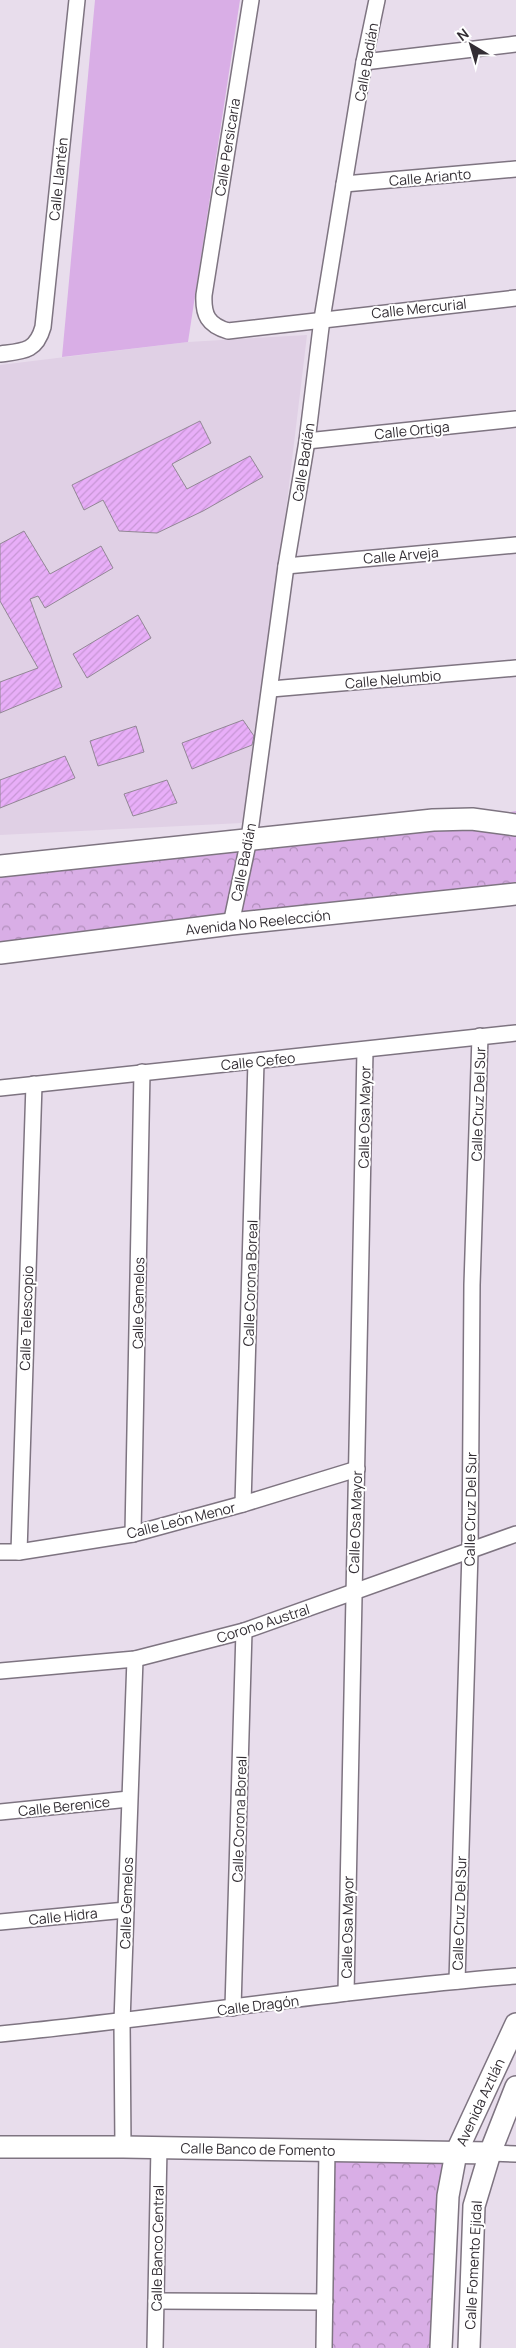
<svg xmlns="http://www.w3.org/2000/svg" width="516" height="2348" viewBox="0 0 516 2348" font-family="Manrope,sans-serif">
<style>
.built{fill:#e0d0e5}
.green{fill:#d9aee6}
.park{fill:url(#park-crowns)}
.building{fill:url(#building-hatch);stroke:#928795}
.lines{fill:none;stroke-linecap:round;stroke-linejoin:round}
.street-casing{stroke:#7e7481;stroke-width:18}
.secondary-casing{stroke:#7e7481;stroke-width:24}
.street{stroke:#fff;stroke-width:15}
.secondary{stroke:#fff;stroke-width:21}
.labels{text-anchor:middle;dominant-baseline:central;stroke-width:4;stroke-linejoin:round;paint-order:stroke}
.street-label{font-size:14px;fill:#332e34;stroke:#fff}
</style>
<defs>
<pattern id="park-crowns" width="20" height="18" patternUnits="userSpaceOnUse" patternTransform="scale(1.25)"><rect width="20" height="18" fill="#d9aee6"/><path d="M2 6a3 3 0 1 1 6 0M12 15a3 3 0 1 1 6 0" fill="none" stroke="#b18ebb"/></pattern>
<pattern id="building-hatch" width="6" height="6" patternUnits="userSpaceOnUse" patternTransform="scale(1.25)"><rect width="6" height="6" fill="#e8aef8"/><path d="M-1 1l2-2M0 6l6-6M5 7l2-2" fill="none" stroke="#c796d5"/></pattern>
</defs>
<rect width="100%" height="100%" fill="#e8ddec"/>
<path class="built" d="M307 335 258 743 242 823 0 835V365L188 342Z"/>
<path class="green" d="M95 0H240L188 342 62 357Z"/>
<g class="park">
<path d="M516 811V894L0 953V866L472 819Z"/>
<path d="M327 2150 456 2153 441 2348H324Z"/>
</g>
<g class="building">
<path d="M200 421 211 443 172 464 187 489 250 456 263 477 203 511 157 533 119 531 103 500 84 510 72 485Z"/>
<path d="M24 531 50 574 101 546 113 568 45 608 38 596 30 599 62 687 0 713V682L38 668 0 601V544Z"/>
<path d="M138 615 151 638 87 678 73 654Z"/>
<path d="M243 720 254 736 252 745 192 769 182 743Z"/>
<path d="M136 726 144 752 98 766 90 741Z"/>
<path d="M65 756 75 778 0 808V780Z"/>
<path d="M167 780 177 803 133 816 124 794Z"/>
</g>
<g class="lines">
<defs>
<g id="street">
<path d="M251 0 204 295C203 315 208 325 228 331L516 298"/>
<path d="M364 62 516 44"/>
<path d="M344 184 516 169"/>
<path d="M0 354C23 351 36 352 43 327L77 0"/>
<path d="M307 441 516 419"/>
<path d="M286 566 516 545"/>
<path d="M271 689 516 668"/>
<path d="M231 924 249 839 286 566 307 441 322 319 364 62 377 0"/>
<path d="M0 1088 516 1033"/>
<path d="M243 1504 256 1062"/>
<path d="M133 1534 142 1072"/>
<path d="M0 1552H19L133 1534 243 1504 357 1469"/>
<path d="M19 1552 34 1084"/>
<path d="M0 1671 135 1659 244 1631 516 1534"/>
<path d="M0 1812 129 1799"/>
<path d="M0 1922 126 1910"/>
<path d="M457 1981 470 1552 472 1285 480 1036"/>
<path d="M346 1993 365 1050"/>
<path d="M233 2008 244 1631"/>
<path d="M0 2034C172 2017 343 1990 516 1976"/>
<path d="M123 2147 122 2022 135 1659"/>
<path d="M490 2153 516 2154"/>
<path d="M156 2301 325 2302"/>
<path d="M155 2348 159 2147"/>
<path d="M324 2348 327 2150"/>
</g>
<g id="secondary">
<path d="M0 866 433 820 472 819 516 825"/>
<path d="M0 953 231 924 516 894"/>
<path d="M0 2147H123L490 2153"/>
<path d="M441 2348 448 2196 456 2153 516 2024"/>
<path d="M469 2348 474 2206 490 2153 516 2087"/>
</g>
</defs>
<use href="#street" class="street-casing"/>
<use href="#secondary" class="secondary-casing"/>
<use href="#street" class="street"/>
<use href="#secondary" class="secondary"/>
</g>
<g class="labels">
<g class="street-label">
<text transform="translate(366 62) rotate(-80)">Calle Badián</text>
<text transform="translate(227 147) rotate(-81)">Calle Persicaria</text>
<text transform="translate(430 177) rotate(-5)">Calle Arianto</text>
<text transform="translate(58 179) rotate(-84)">Calle Llantén</text>
<text transform="translate(419 308) rotate(-6)">Calle Mercurial</text>
<text transform="translate(412 430) rotate(-6)">Calle Ortiga</text>
<text transform="translate(303 462) rotate(-81)">Calle Badián</text>
<text transform="translate(401 555) rotate(-5)">Calle Arveja</text>
<text transform="translate(393 679) rotate(-5)">Calle Nelumbio</text>
<text transform="translate(243 862) rotate(-79)">Calle Badián</text>
<text transform="translate(258 922) rotate(-6)">Avenida No Reelección</text>
<text transform="translate(258 1061) rotate(-6)">Calle Cefeo</text>
<text transform="translate(478 1104) rotate(-88)">Calle Cruz Del Sur</text>
<text transform="translate(364 1117) rotate(-89)">Calle Osa Mayor</text>
<text transform="translate(250 1283) rotate(-88)">Calle Corona Boreal</text>
<text transform="translate(138 1303) rotate(-89)">Calle Gemelos</text>
<text transform="translate(26 1318) rotate(-88)">Calle Telescopio</text>
<text transform="translate(470 1509) rotate(-89)">Calle Cruz Del Sur</text>
<text transform="translate(181 1520) rotate(-14)">Calle León Menor</text>
<text transform="translate(355 1522) rotate(-88)">Calle Osa Mayor</text>
<text transform="translate(263 1623) rotate(-18)">Corono Austral</text>
<text transform="translate(64 1806) rotate(-6)">Calle Berenice</text>
<text transform="translate(239 1819) rotate(-88)">Calle Corona Boreal</text>
<text transform="translate(126 1903) rotate(-88)">Calle Gemelos</text>
<text transform="translate(459 1913) rotate(-88)">Calle Cruz Del Sur</text>
<text transform="translate(63 1916) rotate(-6)">Calle Hidra</text>
<text transform="translate(347 1927) rotate(-89)">Calle Osa Mayor</text>
<text transform="translate(258 2005) rotate(-7)">Calle Dragón</text>
<text transform="translate(480 2102) rotate(-65)">Avenida Aztlán</text>
<text transform="translate(258 2149) rotate(1)">Calle Banco de Fomento</text>
<text transform="translate(157 2248) rotate(-89)">Calle Banco Central</text>
<text transform="translate(473 2265) rotate(-87)">Calle Fomento Ejidal</text>
</g>
</g>
<g transform="translate(471 45) rotate(322)" stroke="#ffffff" stroke-width="4" paint-order="stroke">
<path d="M0-4L9 19L0 12L-9 19Z" fill="#332e34"/>
<text y="-8" font-size="14" font-weight="bold" text-anchor="middle" fill="#332e34">N</text>
</g>
</svg>
